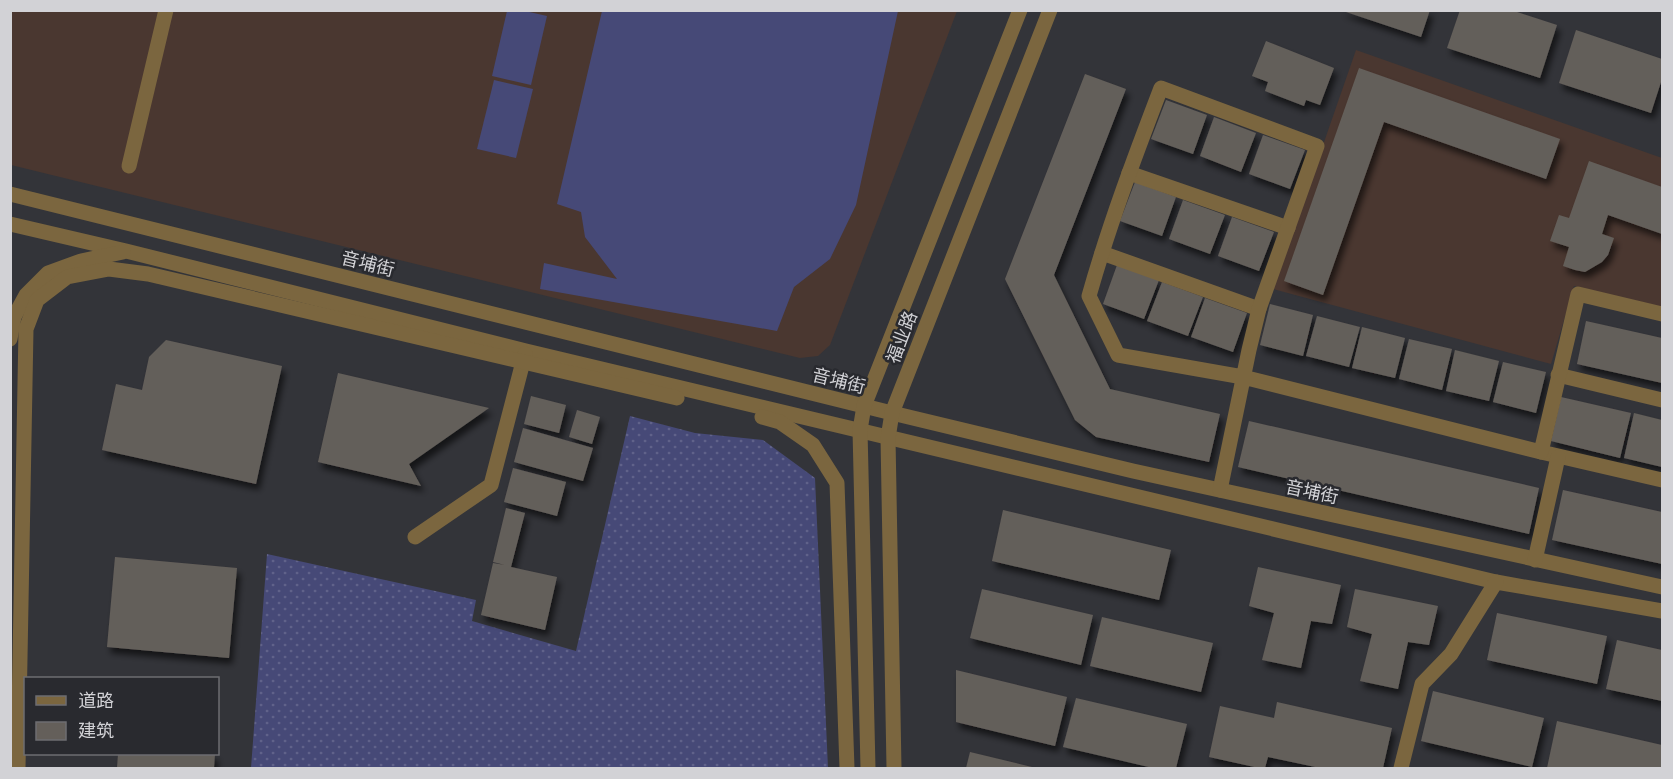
<svg xmlns="http://www.w3.org/2000/svg" width="1673" height="779" viewBox="0 0 1673 779" font-family="Ubuntu,'Noto Sans SC',sans-serif">
<style>
.education{fill:#4a3730}
.grass{fill:url(#grass-dots)}
.pitch{fill:#464977}
.building{fill:#645f5a;filter:url(#shadow)}
.lines{fill:none;stroke-linecap:round;stroke-linejoin:round}
.minor{stroke:#7b663f;stroke-width:15}
.labels{text-anchor:middle;dominant-baseline:central;stroke-width:5;stroke-linejoin:round;paint-order:stroke}
.street-label{font-size:18px;fill:#d2d2d6;stroke:#292a2f}
</style>
<defs>
<pattern id="grass-dots" width="8" height="8" patternUnits="userSpaceOnUse" patternTransform="scale(1.5)"><rect width="8" height="8" fill="#464977"/><path d="M2 2h.1M6 6h.1" fill="none" stroke="#60628a" stroke-width="1.8" stroke-linecap="round"/></pattern>
<filter id="shadow"><feDropShadow dx="3.5" dy="6" stdDeviation="3" flood-color="#0009"/></filter>
</defs>
<rect width="100%" height="100%" fill="#333439"/>
<g class="education">
<path d="M11 11H957L830 345 818 356 800 358 11 165Z"/>
<path d="M1356 50 1662 158V307L1574 286 1551 364 1273 289Z"/>
</g>
<path class="grass" d="M630 416 695 433 763 440 815 478 828 768H251L267 554 476 600 472 621 576 651Z"/>
<g class="pitch">
<path d="M507 11H525L547 16 531 85 492 76Z"/>
<path d="M602 11H898L856 205 830 259 794 287 777 331 540 289 544 263 617 279 585 237 581 212 557 204Z"/>
<path d="M494 80 533 89 516 158 477 149Z"/>
</g>
<g class="building">
<path d="M1340 10H1430L1421 37Z"/>
<path d="M1460 10H1511L1557 25 1540 78 1447 48Z"/>
<path d="M1576 30 1662 59V79L1651 113 1559 83Z"/>
<path d="M1266 41 1334 68 1320 105 1306 100 1304 106 1265 91 1268 82 1252 76Z"/>
<path d="M1359 68 1560 139 1546 179 1384 122 1323 295 1284 281Z"/>
<path d="M1085 74 1126 89 1054 275 1110 389 1220 414 1209 462 1096 437 1075 420 1005 279Z"/>
<path d="M1166 100 1207 115 1193 154 1151 139Z"/>
<path d="M1214 117 1256 133 1241 172 1200 156Z"/>
<path d="M1263 135 1305 150 1290 189 1249 174Z"/>
<path d="M1589 161 1662 187V234L1608 215 1602 234 1614 238 1608 255 1602 262 1585 272 1575 270 1563 266 1569 247 1550 241 1559 215 1569 218Z"/>
<path d="M1135 182 1176 197 1162 236 1120 221Z"/>
<path d="M1183 200 1225 215 1210 254 1169 239Z"/>
<path d="M1232 217 1274 232 1259 271 1218 256Z"/>
<path d="M1117 265 1159 280 1144 319 1103 304Z"/>
<path d="M1162 282 1203 297 1188 336 1147 321Z"/>
<path d="M1205 298 1247 313 1233 352 1191 337Z"/>
<path d="M1270 304 1313 315 1303 356 1260 345Z"/>
<path d="M1317 316 1360 327 1349 367 1306 356Z"/>
<path d="M1586 321 1662 338V383L1577 364Z"/>
<path d="M1362 327 1405 338 1395 378 1352 368Z"/>
<path d="M1409 339 1452 349 1442 390 1399 379Z"/>
<path d="M166 340 282 366 256 484 102 450 116 384 142 390 149 357Z"/>
<path d="M1455 350 1499 361 1489 401 1446 391Z"/>
<path d="M1503 362 1546 372 1536 413 1493 402Z"/>
<path d="M338 373 489 408 409 464 421 486 318 462Z"/>
<path d="M531 396 566 405 559 433 524 424Z"/>
<path d="M1561 397 1631 413 1620 458 1551 441Z"/>
<path d="M577 410 600 417 592 444 569 437Z"/>
<path d="M1634 413 1662 420V467L1624 458Z"/>
<path d="M1249 421 1539 488 1529 534 1238 467Z"/>
<path d="M523 428 593 448 583 481 514 462Z"/>
<path d="M513 468 566 482 557 516 504 502Z"/>
<path d="M1563 490 1662 512V564L1552 540Z"/>
<path d="M506 508 525 513 511 567 557 577 545 630 481 615 493 563 505 565 493 562Z"/>
<path d="M1003 510 1171 550 1159 600 992 561Z"/>
<path d="M115 557 237 568 229 658 107 647Z"/>
<path d="M1258 567 1341 585 1332 624 1311 621 1301 668 1262 660 1274 613 1249 606Z"/>
<path d="M982 589 1093 615 1081 665 970 638Z"/>
<path d="M1355 589 1438 606 1429 645 1408 642 1398 689 1360 681 1372 634 1347 627Z"/>
<path d="M1497 613 1607 636 1597 684 1487 660Z"/>
<path d="M1102 617 1213 643 1201 692 1090 666Z"/>
<path d="M1617 640 1662 650V701L1606 689Z"/>
<path d="M956 670 1067 697 1055 746 956 722Z"/>
<path d="M1433 691 1544 718 1532 767 1421 741Z"/>
<path d="M1076 698 1187 724 1176 768H1153L1063 747Z"/>
<path d="M1277 702 1392 728 1383 768H1320L1268 757 1265 768H1259L1209 757 1220 706 1274 718Z"/>
<path d="M1557 721 1662 745V768H1547Z"/>
<path d="M970 752 1036 768H966Z"/>
<path d="M118 754H215L214 768H117Z"/>
</g>
<g class="lines">
<g class="minor">
<path d="M129 166 166 10"/>
<path d="M1129 173 1288 228"/>
<path d="M10 194 892 413 1133 471 1662 587"/>
<path d="M10 224 126 251 526 351 1496 582 1662 611"/>
<path d="M1102 253 1259 309"/>
<path d="M10 339 14 317 26 295 48 273 81 261 123 252"/>
<path d="M1558 375 1662 400"/>
<path d="M762 417 780 422 813 445 837 483 847 768"/>
<path d="M1541 452 1662 480"/>
<path d="M1220 490 1249 350 1259 309 1317 146 1161 88C1135 156 1109 225 1089 296L1118 355 1243 377 1541 452 1578 294 1662 314"/>
<path d="M415 537 491 485 525 354"/>
<path d="M1535 560 1558 457"/>
<path d="M18 768 26 329 37 300 67 277 109 269 148 274 677 398"/>
<path d="M868 768 860 430 864 406 1020 10"/>
<path d="M894 768 888 438 892 413 1050 10"/>
<path d="M1401 768 1422 684 1451 654 1496 582"/>
</g>
</g>
<g class="labels">
<g class="street-label">
<text transform="translate(368 263) rotate(14)">音埔街</text>
<text transform="translate(901 337) rotate(-69)">福业路</text>
<text transform="translate(839 380) rotate(14)">音埔街</text>
<text transform="translate(1312 491) rotate(12)">音埔街</text>
</g>
</g>
<rect width="1673" height="779" fill="none" stroke="#d2d2d6" stroke-width="24"/>
<rect x="24" y="677" width="195" height="78" fill="#292a2f" stroke="#6d6d72" stroke-width="1.5"/>
<rect x="36" y="696" width="30" height="9" fill="#7b663f" stroke="#6d6d72" stroke-width="1.5"/>
<text x="78" y="707" font-size="18" fill="#d2d2d6">道路</text>
<rect x="36" y="722" width="30" height="18" fill="#645f5a" stroke="#6d6d72" stroke-width="1.5"/>
<text x="78" y="737" font-size="18" fill="#d2d2d6">建筑</text>
</svg>
